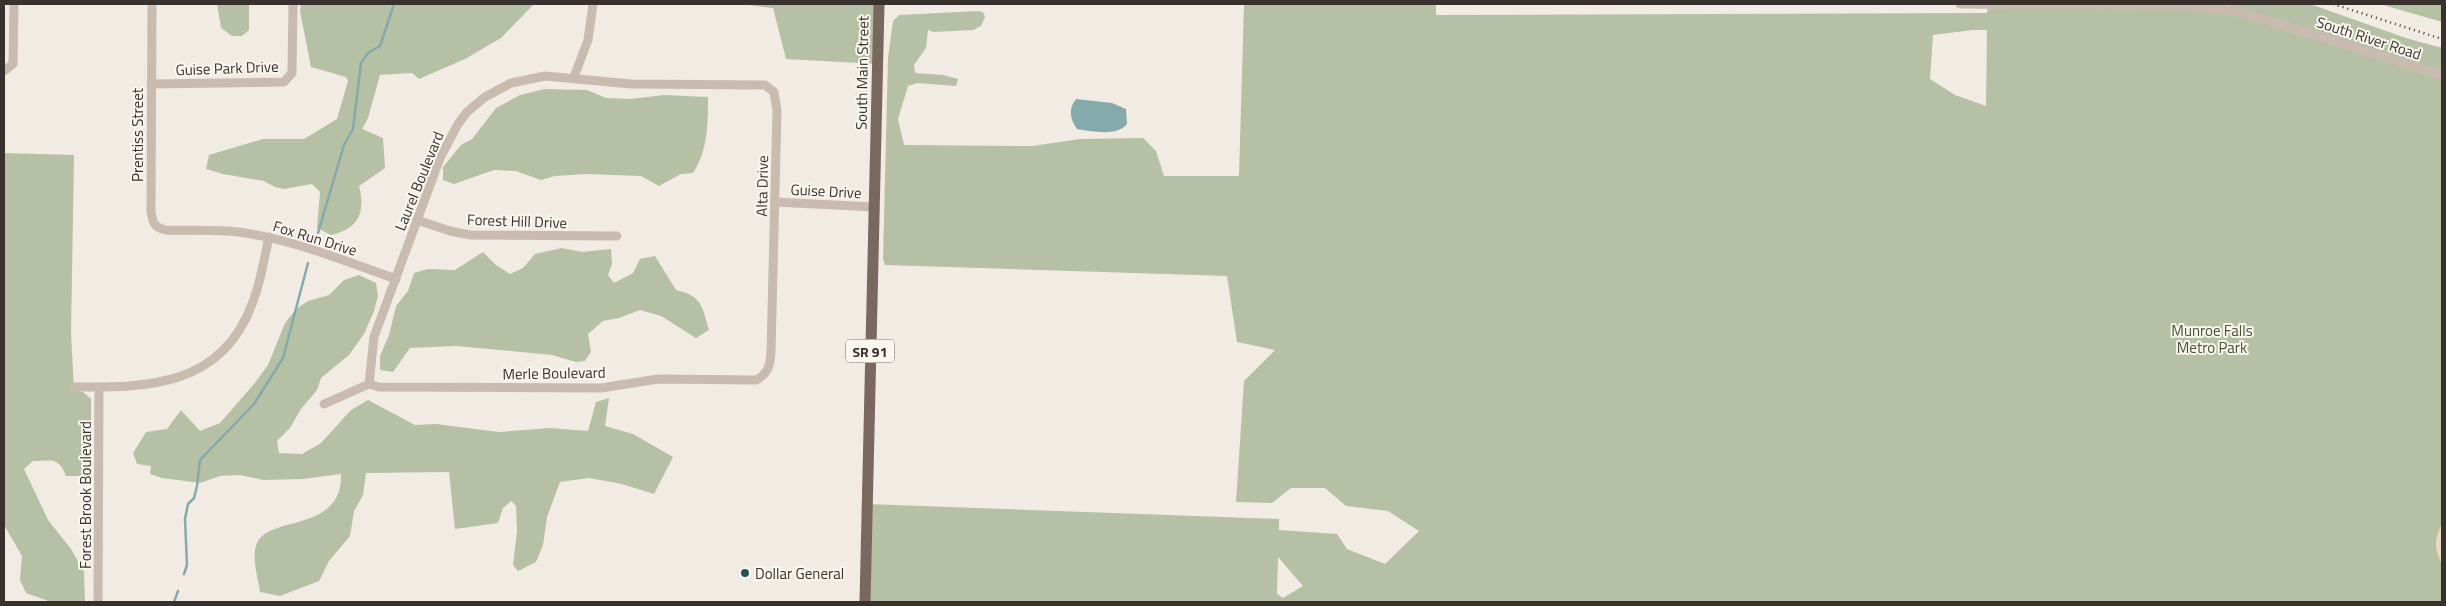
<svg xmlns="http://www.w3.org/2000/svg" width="2446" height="606" viewBox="0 0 2446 606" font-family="'Titillium Web',sans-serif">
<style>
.green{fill:#b6c0a4;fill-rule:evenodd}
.sand{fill:#e8dabe}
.water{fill:#85aaac}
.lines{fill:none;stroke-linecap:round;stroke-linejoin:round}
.stream{stroke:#85aaac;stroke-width:2.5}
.minor{stroke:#c9bbb0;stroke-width:9}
.major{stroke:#796860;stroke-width:11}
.rail{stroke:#39312d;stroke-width:2.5;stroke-dasharray:1 4;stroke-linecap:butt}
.poi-dot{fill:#275356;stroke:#f9f5ef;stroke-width:2}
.labels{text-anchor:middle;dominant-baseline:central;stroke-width:4;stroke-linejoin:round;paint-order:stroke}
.shield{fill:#f9f5ef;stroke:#736c67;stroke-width:1}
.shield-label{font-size:14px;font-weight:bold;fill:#39312d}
.street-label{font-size:15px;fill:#39312d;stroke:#f9f5ef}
.park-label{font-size:15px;fill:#485433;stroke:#f9f5ef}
.poi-label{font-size:15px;fill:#39312d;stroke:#f9f5ef;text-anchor:start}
</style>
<rect width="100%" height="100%" fill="#f2ebe3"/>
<g class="green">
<path d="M217 4H249V30L242 36H232L221 28Z"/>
<path d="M301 4H534L501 38 465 59 419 79 412 73 380 75 368 118 362 129 383 138 385 168 359 186C366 213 358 229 331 235L317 228 320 192 312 184 284 189 275 187 264 181 223 174 206 169 209 155 263 139H304L337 119 348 81 346 77 311 67 300 11Z"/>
<path d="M741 4H879L877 64 786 59 773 8Z"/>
<path d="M1244 4H1436V15L1987 13 1988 4 2231 10 2228 4H2310L2406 38 2442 48V602H865L867 504 1279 519V530L1337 534 1347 549 1385 564 1419 531 1388 511 1346 506 1325 488H1291L1272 503 1236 502 1244 381 1275 350 1237 342 1227 276 885 265 883 259 888 58 893 21 899 15 978 11 983 12 985 17 981 26 973 30 933 32 928 30 926 48 914 65 915 73 943 75 958 79 956 86 917 83 908 86 898 119 904 145 1032 146 1080 139 1143 138 1156 151 1164 176H1239ZM1973 30H1987L1986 106 1955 95 1930 79 1933 35ZM1278 557 1303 586 1283 598 1277 594Z"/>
<path d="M2380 4H2442V22Z"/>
<path d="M545 89 587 90 606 98 630 99 664 95 708 97C708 124 708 150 693 173L681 174 659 186 641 176 586 174 555 176 541 180 516 171 494 170 454 184 443 180V167L461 145 472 139 496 108 520 95Z"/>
<path d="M4 153 74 155 71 333 74 390 83 392 91 399V443L88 444 87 472 81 476H66C58 456 52 461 33 461L24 469 48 520 71 549 84 572 85 602H51L26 593 20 580 22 556 4 525Z"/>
<path d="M562 248 582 252 611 249 612 264 608 275 614 283 633 273 640 259 655 256 676 290C702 296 702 306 709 330L696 338 661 316 640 310 619 318 603 321 588 334 591 352 585 361 576 362 552 355 457 346 410 348 393 372 380 370V356L389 335 396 306 408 291 414 273 428 269 455 270 483 252 496 265 510 274 523 268 535 254Z"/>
<path d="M359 275 376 283 378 296 374 311 364 334 349 355 321 378 317 390 301 409 290 428 277 441 279 453 302 454 321 443 351 410 368 400 415 425 436 424 499 432 550 428 588 431 596 402 609 398 605 426 633 434 673 457 654 494 622 484 589 478 560 482 547 517 543 545 536 562 518 571 513 565 517 532 516 506 511 501 503 508 498 523 455 529 449 472 366 473 363 495 354 511 350 536 329 561 319 581 280 596 260 592C258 577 251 557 257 543 269 515 343 533 341 474L303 479 263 480 240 475 220 476 200 483 162 478 150 474 151 466 137 464 133 453 146 432 167 429 181 410 200 431 220 423 254 384 268 365 285 323 296 309 308 301 329 295 344 280Z"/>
</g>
<path class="sand" d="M2442 524V564C2434 550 2434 538 2442 524Z"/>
<path class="water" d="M1076 99 1112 103 1126 109 1127 124C1117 137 1091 131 1077 129 1070 119 1068 109 1076 99Z"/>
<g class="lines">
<g class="stream">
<path d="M318 233 344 145 353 129 361 63 368 53 380 46 394 4"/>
<path d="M184 574 187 565 185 519 188 504 194 498 197 486 200 460 254 404 283 358 308 263"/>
<path d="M174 602 178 591"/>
</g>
<g class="minor">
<path d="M152 4 151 212C153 223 154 227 165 230 189 231 214 229 238 232 293 239 344 261 396 279"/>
<path d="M1960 4 2190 6 2228 10 2263 19 2442 75"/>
<path d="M4 71 13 64 14 4"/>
<path d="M574 77 588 40 593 4"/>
<path d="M151 84 284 82 292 73 293 4"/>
<path d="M775 202 874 207"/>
<path d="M417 220 450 231 470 235 617 236"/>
<path d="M74 387C148 388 222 386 252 304 261 282 264 259 269 237"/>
<path d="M324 404 369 384 379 387 601 388 658 379 756 380C769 373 770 365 771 352L777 111 774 92 765 85 631 84 545 76 511 83 485 97 467 112 458 124 440 158 374 337 369 384"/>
<path d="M98 602 99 387"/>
</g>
<path class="major" d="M865 602 879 4"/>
<path class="rail" d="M2333 4 2442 39"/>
</g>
<circle class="poi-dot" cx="745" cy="573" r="5"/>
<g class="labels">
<rect class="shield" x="846" y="339.5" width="48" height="23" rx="4"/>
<g class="shield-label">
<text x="870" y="351">SR 91</text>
</g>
<g class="street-label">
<text transform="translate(2369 38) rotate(18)">South River Road</text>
<text transform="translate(227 68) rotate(-2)">Guise Park Drive</text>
<text transform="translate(862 73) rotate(-89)">South Main Street</text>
<text transform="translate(137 135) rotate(-90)">Prentiss Street</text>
<text transform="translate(419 181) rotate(-68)">Laurel Boulevard</text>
<text transform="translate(762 186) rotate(-89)">Alta Drive</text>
<text transform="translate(826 191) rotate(3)">Guise Drive</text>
<text transform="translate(517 221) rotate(2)">Forest Hill Drive</text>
<text transform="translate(315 238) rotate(17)">Fox Run Drive</text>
<text transform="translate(554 373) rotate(-1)">Merle Boulevard</text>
<text transform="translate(85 495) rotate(-90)">Forest Brook Boulevard</text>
</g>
<g class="park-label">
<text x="2212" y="330">Munroe Falls<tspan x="2212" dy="17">Metro Park</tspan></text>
</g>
<g class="poi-label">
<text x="755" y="573">Dollar General</text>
</g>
</g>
<rect width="2446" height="606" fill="none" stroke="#39312d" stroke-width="10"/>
</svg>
